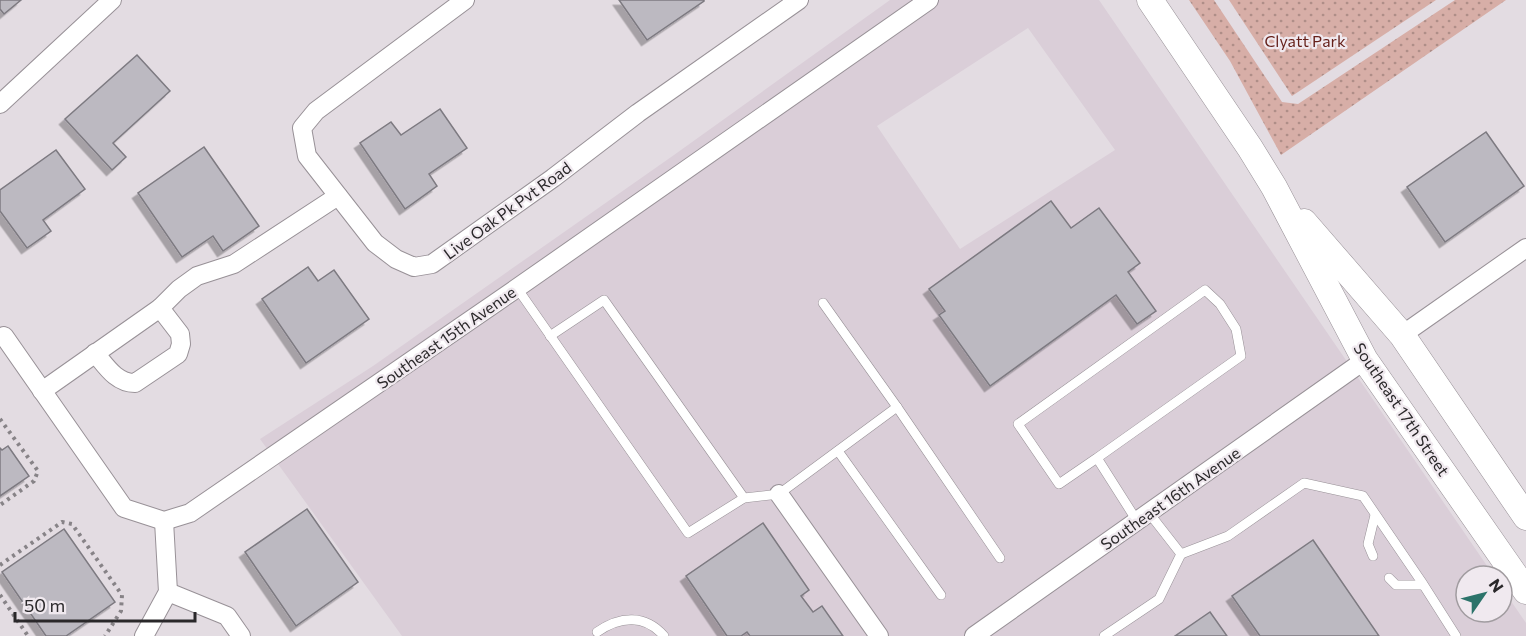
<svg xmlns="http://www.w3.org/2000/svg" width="1526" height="636" viewBox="0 0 1526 636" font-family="Commissioner,sans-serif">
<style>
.built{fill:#daced8;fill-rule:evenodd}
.park{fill:url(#park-dots)}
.building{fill:#bcb9c1;stroke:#7d7a81;stroke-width:1.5;filter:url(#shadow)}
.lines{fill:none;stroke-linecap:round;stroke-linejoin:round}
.service-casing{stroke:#989197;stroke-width:10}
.minor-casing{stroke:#989197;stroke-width:20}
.secondary-casing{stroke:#989197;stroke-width:27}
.path{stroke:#878387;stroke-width:4;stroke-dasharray:3 4.5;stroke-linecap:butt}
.service{stroke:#fff;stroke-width:9}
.minor{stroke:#fff;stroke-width:18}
.secondary{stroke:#fff;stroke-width:26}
.labels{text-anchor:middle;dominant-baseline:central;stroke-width:4.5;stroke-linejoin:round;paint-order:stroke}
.park-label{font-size:16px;fill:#65201a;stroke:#f0e9ef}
.street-label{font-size:16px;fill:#2a282a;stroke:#f0e9ef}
</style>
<defs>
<pattern id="park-dots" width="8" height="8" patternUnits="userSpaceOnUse" patternTransform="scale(1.5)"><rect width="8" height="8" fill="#d7aea7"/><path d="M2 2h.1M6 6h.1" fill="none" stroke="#af8e88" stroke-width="1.8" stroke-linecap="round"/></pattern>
<filter id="shadow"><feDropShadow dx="-5.5" dy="5.5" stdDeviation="0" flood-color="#0004"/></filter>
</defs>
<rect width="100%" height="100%" fill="#e3dce2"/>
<path class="built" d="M890 0H1099L1494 576H1466V612H1502V588L1526 623V636H402L260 439 373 366 674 155ZM1028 28 1115 150 960 249 877 126Z"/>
<g class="park">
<path d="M1189 0H1214L1282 102 1298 104 1455 0H1506L1281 155 1230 61Z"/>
<path d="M1229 0H1436L1292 96Z"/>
</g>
<g class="building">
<path d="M0 0H21L4 14 0 9Z"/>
<path d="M619 0H704V1L647 40Z"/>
<path d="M137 55 170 91 113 143 126 157 112 170 65 119Z"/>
<path d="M440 109 467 148 429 174 437 186 405 209 360 143 391 122 401 135Z"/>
<path d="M1486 132 1524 186 1445 242 1407 187Z"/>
<path d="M204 147 259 226 223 251 213 236 182 257 138 193Z"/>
<path d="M56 150 85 189 43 220 51 231 27 248 0 211V190Z"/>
<path d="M1051 201 1071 228 1099 208 1140 263 1128 272 1156 311 1137 324 1116 295 990 386 939 315 945 311 929 289Z"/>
<path d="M308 267 318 281 334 270 369 319 306 363 262 299Z"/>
<path d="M8 446 29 476 0 496V448L2 450Z"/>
<path d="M307 509 358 582 296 626 245 552Z"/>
<path d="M763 523 809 590 801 596 813 612 822 606 843 636H750L747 632 741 636H727L686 576Z"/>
<path d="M64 529 115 602 66 636H46L2 572Z"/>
<path d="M1313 540 1379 636H1260L1232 596Z"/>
<path d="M1210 612 1227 636H1175Z"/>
</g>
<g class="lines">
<defs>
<g id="service">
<path d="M517 288 688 533 744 498 779 494 897 407"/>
<path d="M823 303 897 407 1000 558"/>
<path d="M550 336 604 300 744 498"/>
<path d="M838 451 941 595"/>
<path d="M1097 458 1241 356 1236 329 1220 304 1205 290 1018 424 1059 484 1097 458 1137 521"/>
<path d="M1181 554 1228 536 1304 483 1363 496 1421 581 1456 636"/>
<path d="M1373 556 1368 544 1375 515"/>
<path d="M1389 578 1396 585H1423"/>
<path d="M597 632C620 616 645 614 664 636"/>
<path d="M1104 636 1159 599 1181 554 1149 513"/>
</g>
<g id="minor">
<path d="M465 0 316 111 302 128 307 156 375 243 396 259 414 267 432 264 553 178 638 113 799 0"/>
<path d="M0 104 112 0"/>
<path d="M1402 335 1526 248"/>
<path d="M4 336 124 508 164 521 190 513 517 288 929 0"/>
<path d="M95 353C106 366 116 383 135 383L178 354 181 344 180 334 160 308"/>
<path d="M42 391 160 308 179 289 197 276 234 264 338 196"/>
<path d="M779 494 879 636"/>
<path d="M168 592 227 616 241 636"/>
<path d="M144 636 168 592 164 521"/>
<path d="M974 636 1365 360"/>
</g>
<g id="secondary">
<path d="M1150 0 1250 148 1274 187 1365 360 1526 591"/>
<path d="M1304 222 1402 335 1526 517"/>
</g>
</defs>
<use href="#service" class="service-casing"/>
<use href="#minor" class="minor-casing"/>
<use href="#secondary" class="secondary-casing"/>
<g class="path">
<path d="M0 419 38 471 34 481 0 505"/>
<path d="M0 565 62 522 72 524 122 595 121 611 105 636"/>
<path d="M0 595 28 636"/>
</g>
<use href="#service" class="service"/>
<use href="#minor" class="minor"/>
<use href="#secondary" class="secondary"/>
</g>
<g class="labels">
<g class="park-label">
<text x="1305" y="40">Clyatt Park</text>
</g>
<g class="street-label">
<text transform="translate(507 210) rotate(-36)">Live Oak Pk Pvt Road</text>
<text transform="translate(446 337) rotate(-35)">Southeast 15th Avenue</text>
<text transform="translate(1402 409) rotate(56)">Southeast 17th Street</text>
<text transform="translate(1170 498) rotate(-35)">Southeast 16th Avenue</text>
</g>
</g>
<g transform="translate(1484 594) rotate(55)"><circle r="28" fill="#f0e9ef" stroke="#a19ca0" stroke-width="1.5"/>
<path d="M0-4.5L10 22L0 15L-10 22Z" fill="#2c736a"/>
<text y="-9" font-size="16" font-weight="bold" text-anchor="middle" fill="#2a282a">N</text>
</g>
<path d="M15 612v9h180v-9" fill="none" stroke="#2a282a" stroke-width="3"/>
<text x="24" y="612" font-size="18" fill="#2a282a" stroke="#f0e9ef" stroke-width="4.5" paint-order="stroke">50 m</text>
</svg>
